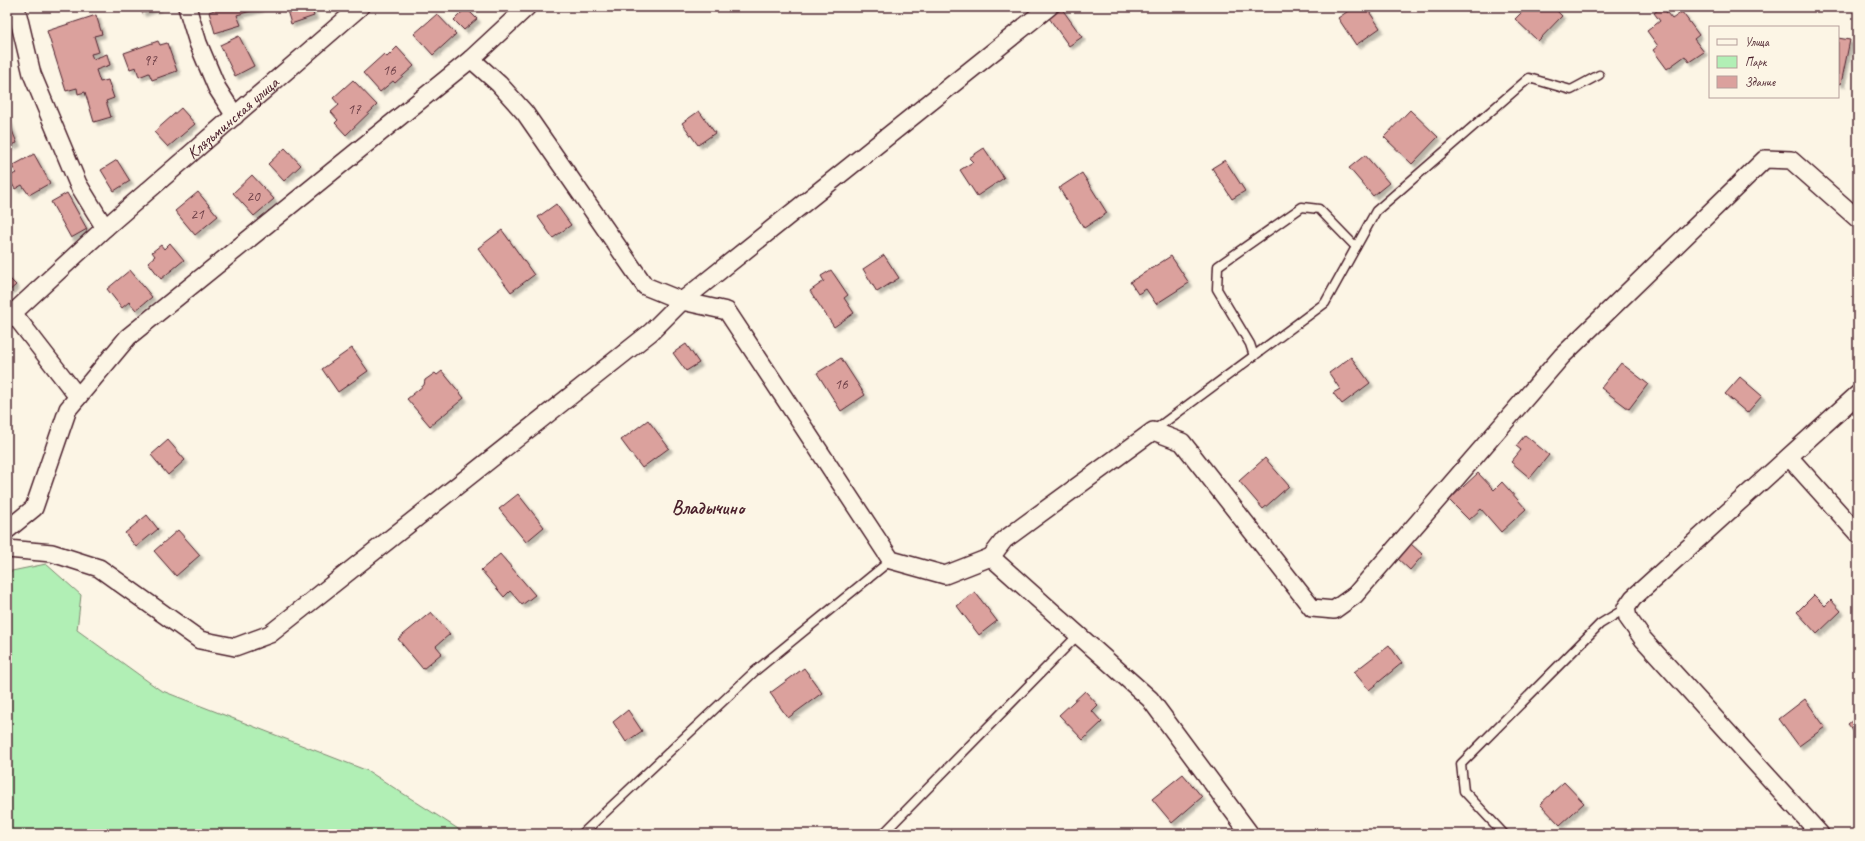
<svg xmlns="http://www.w3.org/2000/svg" width="1865" height="841" viewBox="0 0 1865 841" font-family="Caveat,sans-serif">
<style>
.green{fill:#b1efb5;stroke:#7e8770}
.building{fill:#dba19d;stroke:#4a1f2b;filter:url(#shadow)}
.lines{fill:none;stroke-linecap:round;stroke-linejoin:round}
.service-casing{stroke:#4a1f2b;stroke-width:11}
.minor-casing{stroke:#4a1f2b;stroke-width:20}
.service{stroke:#fcf5e5;stroke-width:8}
.minor{stroke:#fcf5e5;stroke-width:17}
.labels{text-anchor:middle;dominant-baseline:central;stroke-width:3;stroke-linejoin:round;paint-order:stroke}
.number-label{font-size:15px;fill:#6e4048}
.street-label{font-size:17px;fill:#4a1f2b;stroke:#fcf5e5}
.quarter-label{font-size:19px;font-weight:bold;fill:#4a1f2b;stroke:#fcf5e5}
</style>
<defs>
<filter id="shadow"><feDropShadow dx="3.5" dy="3.5" stdDeviation="1" flood-color="#0004"/></filter>
</defs>
<rect width="100%" height="100%" fill="#fcf5e5"/>
<filter id="ink" filterUnits="userSpaceOnUse"><feTurbulence type="fractalNoise" baseFrequency=".025" numOctaves="2"/><feDisplacementMap in="SourceGraphic" scale="8" xChannelSelector="R" yChannelSelector="G"/><feConvolveMatrix kernelMatrix="1 2 1 2 8 2 1 2 1" color-interpolation-filters="sRGB"/></filter>
<g filter="url(#ink)">
<path class="green" d="M46 564 81 595 77 630 160 690 368 771 466 834H7V572Z"/>
<g class="building">
<path d="M140 7H159L142 13Z"/>
<path d="M222 7H260L261 8 237 15 241 25 215 33 209 12Z"/>
<path d="M286 7H311L314 16 291 24Z"/>
<path d="M1354 7H1366L1380 28 1356 45 1338 18Z"/>
<path d="M1527 7H1553L1562 16 1538 41 1515 19Z"/>
<path d="M1662 7 1672 19 1682 12 1699 35 1694 39 1704 52 1689 62 1685 56 1667 69 1653 50 1658 46 1647 31 1660 21 1654 13Z"/>
<path d="M466 8 477 19 464 30 454 20Z"/>
<path d="M1062 9 1082 37 1069 46 1049 18Z"/>
<path d="M437 14 456 34 433 55 414 34Z"/>
<path d="M96 15 102 34 94 36 99 52 91 54 93 59 107 54 110 65 96 70 100 82 108 80 114 98 106 101 111 117 94 122 85 92 78 94 77 88 66 91 47 31Z"/>
<path d="M239 36 254 66 235 76 220 45Z"/>
<path d="M1838 38 1850 40 1841 84 1838 83Z"/>
<path d="M158 41 160 45 167 43 177 71 152 80 149 73 139 77 136 67 130 69 124 53Z"/>
<path d="M397 47 414 66 395 83 393 81 380 92 363 73 384 54 387 57Z"/>
<path d="M353 80 377 105 346 135 335 123 338 120 331 112 339 105 333 98Z"/>
<path d="M181 108 195 124 168 147 154 132Z"/>
<path d="M1410 110 1438 137 1412 164 1384 137Z"/>
<path d="M699 111 715 133 698 145 682 123Z"/>
<path d="M8 120 17 143 7 147V121Z"/>
<path d="M285 148 301 165 284 181 268 164Z"/>
<path d="M984 148 1004 178 977 196 960 170 973 162 969 158Z"/>
<path d="M34 154 50 183 29 195 22 185 15 189 8 177 16 173 12 166Z"/>
<path d="M1365 155 1389 183 1373 196 1349 168Z"/>
<path d="M117 160 130 181 114 191 101 170Z"/>
<path d="M1225 160 1245 191 1232 199 1212 168Z"/>
<path d="M1082 173 1107 213 1084 228 1059 188Z"/>
<path d="M252 175 274 199 254 216 233 193Z"/>
<path d="M198 192 218 216 195 235 175 211Z"/>
<path d="M67 193 87 229 71 238 51 202Z"/>
<path d="M556 204 571 225 553 238 538 217Z"/>
<path d="M502 230 534 275 511 292 478 248Z"/>
<path d="M170 243 184 260 161 279 148 262 155 256 152 252 161 245 164 249Z"/>
<path d="M884 255 899 278 877 292 863 269Z"/>
<path d="M1171 256 1189 283 1156 304 1146 289 1138 294 1130 282Z"/>
<path d="M130 270 152 297 136 310 129 302 122 308 107 289Z"/>
<path d="M831 270 848 295 844 298 854 313 834 327 810 291 824 281 821 276Z"/>
<path d="M7 276 16 285 7 293Z"/>
<path d="M686 344 699 363 686 371 673 353Z"/>
<path d="M352 348 368 371 338 392 322 369Z"/>
<path d="M1351 357 1370 383 1342 404 1333 393 1340 389 1329 373Z"/>
<path d="M841 358 865 395 841 411 817 373Z"/>
<path d="M1621 363 1648 384 1629 409 1601 388Z"/>
<path d="M442 371 464 398 430 426 407 399 424 385 425 380 435 373 437 375Z"/>
<path d="M1740 377 1762 396 1747 413 1725 394Z"/>
<path d="M648 420 669 448 642 468 621 440Z"/>
<path d="M1525 435 1549 455 1530 478 1511 462 1521 450 1516 446Z"/>
<path d="M168 440 185 460 168 475 151 455Z"/>
<path d="M1265 458 1289 486 1263 509 1239 481Z"/>
<path d="M1478 473 1494 490 1502 482 1526 509 1501 532 1481 509 1469 520 1449 500Z"/>
<path d="M518 494 544 527 526 542 499 509Z"/>
<path d="M147 515 158 529 136 547 125 533Z"/>
<path d="M178 530 200 555 176 576 154 551Z"/>
<path d="M1410 543 1423 555 1410 570 1397 558Z"/>
<path d="M500 554 535 595 522 605 510 591 504 597 481 570Z"/>
<path d="M975 592 997 621 979 635 957 606Z"/>
<path d="M1814 595 1825 606 1831 600 1841 611 1817 634 1797 612Z"/>
<path d="M431 612 450 634 436 646 442 653 423 669 398 639Z"/>
<path d="M1389 645 1402 663 1369 690 1354 672Z"/>
<path d="M804 668 822 693 788 718 770 693Z"/>
<path d="M1085 691 1098 705 1092 711 1102 722 1083 740 1059 715Z"/>
<path d="M1805 699 1825 727 1799 746 1779 719Z"/>
<path d="M628 710 642 731 626 742 613 722Z"/>
<path d="M1858 716V737L1848 724Z"/>
<path d="M1183 774 1202 797 1172 823 1152 799Z"/>
<path d="M1564 782 1584 803 1560 825 1540 804Z"/>
</g>
<g class="lines">
<defs>
<g id="service">
<path d="M1254 356 1250 344 1217 289 1218 266 1302 207 1319 209 1356 247"/>
<path d="M1153 431 1325 303 1376 211 1529 78 1571 90 1599 75"/>
<path d="M582 834 754 672 891 560"/>
<path d="M883 834 1078 635"/>
<path d="M1504 834 1464 791 1461 764 1600 624 1626 608"/>
</g>
<g id="minor">
<path d="M16 7 32 74 78 184 105 228"/>
<path d="M187 7 198 43 217 88 235 116"/>
<path d="M471 59 527 7"/>
<path id="s1" d="M78 397 13 313 105 228 360 7"/>
<path d="M1789 457 1858 534"/>
<path d="M7 530 34 508 68 409 128 337 471 59 499 84 525 113 645 286 682 301 727 311 891 560 945 575 991 557 1150 699 1250 834"/>
<path d="M7 549 52 553 99 568 200 640 235 647 270 634 651 332 682 301 1049 7"/>
<path d="M991 557 1004 540 1153 431 1182 442 1312 608 1334 610 1355 595 1562 356 1765 159 1791 160 1858 219"/>
<path d="M1820 834 1643 639 1628 618 1626 608 1633 598 1858 394"/>
</g>
</defs>
<use href="#service" class="service-casing"/>
<use href="#minor" class="minor-casing"/>
<use href="#service" class="service"/>
<use href="#minor" class="minor"/>
</g>
</g>
<g class="labels">
<g class="number-label">
<text x="150" y="60">97</text>
<text x="389" y="70">16</text>
<text x="354" y="109">17</text>
<text x="253" y="196">20</text>
<text x="197" y="214">21</text>
<text x="841" y="384">16</text>
</g>
<g class="street-label">
<text stroke="none"><textPath href="#s1" startOffset="400">Клязьминская улица</textPath></text>
</g>
<g class="quarter-label">
<text x="708" y="508">Владычино</text>
</g>
</g>
<rect width="1865" height="841" fill="none" stroke="#fcf5e5" stroke-width="24"/>
<rect x="12" y="12" width="1841" height="817" fill="none" stroke="#4a1f2b" stroke-width="1.5" filter="url(#ink)"/>
<rect x="1709" y="26" width="130" height="72" fill="#fcf5e5" stroke="#b59f9b"/>
<rect x="1717" y="39" width="20" height="6" fill="#fcf5e5" stroke="#b59f9b"/>
<text x="1745" y="46" font-size="12" fill="#4a1f2b">Улица</text>
<rect x="1717" y="56" width="20" height="12" fill="#b1efb5" stroke="#b59f9b"/>
<text x="1745" y="66" font-size="12" fill="#4a1f2b">Парк</text>
<rect x="1717" y="76" width="20" height="12" fill="#dba19d" stroke="#b59f9b"/>
<text x="1745" y="86" font-size="12" fill="#4a1f2b">Здание</text>
</svg>
